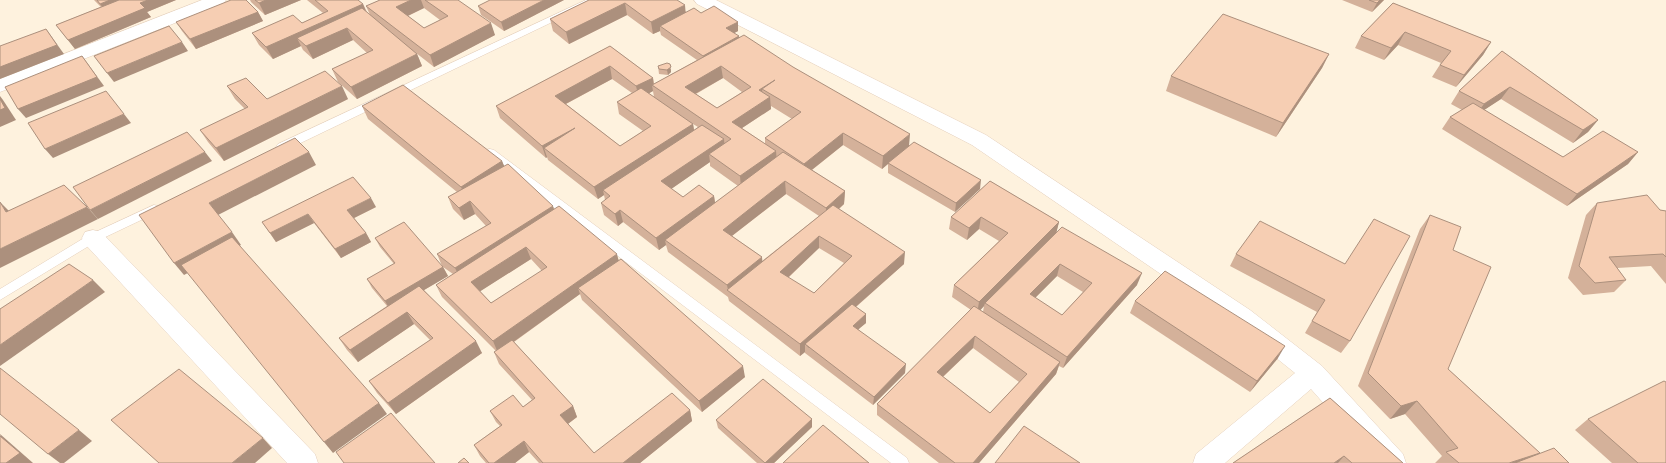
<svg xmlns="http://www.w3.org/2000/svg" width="1666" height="463" viewBox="0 0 1666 463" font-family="'Asap Condensed',sans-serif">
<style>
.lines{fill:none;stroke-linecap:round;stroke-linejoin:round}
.lane-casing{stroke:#e4cfbc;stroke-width:1}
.street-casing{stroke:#e4cfbc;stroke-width:1}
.lane{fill:#fff;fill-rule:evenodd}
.street{fill:#fff;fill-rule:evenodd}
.wall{fill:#d4b19a;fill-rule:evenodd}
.shaded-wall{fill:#ac907d}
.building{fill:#f6ceb3;stroke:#ac907d;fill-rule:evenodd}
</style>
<rect width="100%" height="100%" fill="#fef2de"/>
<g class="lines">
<defs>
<g id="lane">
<path d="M586 0H598L286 150H278L276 147 278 144Z"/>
<path d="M490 149 494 150 907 458 909 463H891L486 156 484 153 486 150Z"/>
<path d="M154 205 158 206 160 209 158 212 97 241 0 300V289L89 235Z"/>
</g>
<g id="street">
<path d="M202 0H226L223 4 0 92V79Z"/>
<path d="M694 0H716L986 135 1250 310 1322 366 1403 454 1406 463H1376L1311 389 1225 463H1193L1196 454 1295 373 1234 324 972 145 697 4Z"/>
<path d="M93 230 101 232 315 454 318 463H287L85 244 82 238 85 232Z"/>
</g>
</defs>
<use href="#lane" class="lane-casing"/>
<use href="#street" class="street-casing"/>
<use href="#lane" class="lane"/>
<use href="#street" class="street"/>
</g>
<g class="wall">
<path d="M94 0H176L147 12 151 17 75 49 56 25 101 7Z"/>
<path d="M250 0H301L265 15 251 2Z"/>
<path d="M307 0H358L363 4 367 12 370 15 366 6 380 0H458L495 35 434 67 411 49 417 54 422 66 357 99 338 82 332 69 367 53 353 40 313 59 303 50 301 46 273 59 259 45 252 33 302 23 323 13ZM424 8 440 20 424 28 408 16Z"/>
<path d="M564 0 504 31 481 15 478 6Z"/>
<path d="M589 0H677L686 12 701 13 738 22V31L734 33 739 37 909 146 980 189 955 212 888 173V164L882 169 843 145 812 170 845 191 844 204 839 209 904 264 856 307 866 314V323L858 329 905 373 873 405 805 353V352L800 356 729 301 728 297 668 252 666 245 659 250 623 222 618 226 604 215 601 203 605 200 604 195 598 199 548 160 547 157 546 158 500 118 496 106 610 46 653 78 654 84 697 60 661 35 660 31 653 34 627 15 569 44 553 31 550 19ZM723 78 742 92 717 108 696 94ZM612 79 632 93 617 102 619 114 643 131 620 146 566 104ZM653 91 654 97 649 93ZM771 106 792 119 765 138V144L742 128 771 109ZM693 124 698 127 694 130ZM710 162V166L738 186 715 203 714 196 683 197 671 189ZM786 194 819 216 762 261V257L732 236ZM819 248 844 263 814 293 788 278Z"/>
<path d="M1342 0H1384L1372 12Z"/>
<path d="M1393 3 1491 42 1483 55 1456 87 1432 77 1441 63 1398 45 1384 60 1355 48 1361 36Z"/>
<path d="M258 12 263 21 196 49 182 31 176 22Z"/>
<path d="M1502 51 1598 120 1588 132 1573 143 1501 99 1484 110 1563 157 1638 152 1628 164 1567 206 1442 129 1450 117 1462 110 1451 104 1459 91Z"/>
<path d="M1329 54 1322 68 1276 137 1166 91 1171 76Z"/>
<path d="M658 66 671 69V72L668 75 659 74Z"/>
<path d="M227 86 267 99H348L224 161 208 142 200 130 245 109 235 99Z"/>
<path d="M362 106 502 161 504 166 554 210 619 260 745 377 702 412 582 300 580 294 514 342 573 406 577 417 568 424 594 453 690 410 692 421 640 463H539L529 452 515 463H486L480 456 474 445 500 426 496 422 490 411 523 407 532 400 499 364 494 352 496 351 442 297 436 285 453 274 443 267 448 276 424 290 482 353 396 414 377 393 369 381 430 340 414 324 358 362 347 350 339 338 387 306 372 288 367 279 394 264 380 247 375 238 442 266 437 254 486 226 475 214 464 220 453 209 448 197 457 192 368 119ZM531 259 542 271 491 303 480 291Z"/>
<path d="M990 181 1059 222 1056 233 1137 285 1063 368 1059 366 1056 374 979 463H939L877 415V404L971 310 952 297 954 285 999 241 979 229 967 240 949 229 951 217ZM1057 276 1083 292 1062 315 1035 298ZM984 306 983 312 980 310ZM973 348 1019 382 990 413 943 377Z"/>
<path d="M1597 203 1660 210 1666 211V284L1651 266 1617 268 1626 280 1614 292 1583 295 1568 278 1586 215Z"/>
<path d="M376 207 354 218 366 233 371 242 341 258 314 223 276 242 262 222Z"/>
<path d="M1430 215 1453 250 1448 369 1540 453 1538 454 1569 463H1435L1442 456 1405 414 1390 419 1358 386 1420 229Z"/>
<path d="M1236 254 1345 264 1350 341 1341 353 1305 333 1317 312 1230 266Z"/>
<path d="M1135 301 1278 358 1250 392 1130 313Z"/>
<path d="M1330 398 1403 463H1233Z"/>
<path d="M812 419V427L774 463H757L718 428 716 420Z"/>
<path d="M1588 419 1666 463H1612L1575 430Z"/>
</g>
<g class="shaded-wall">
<path d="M110 0H126L107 13 100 4Z"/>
<path d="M148 0H176L147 12 151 17 75 49 68 40 140 3Z"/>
<path d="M266 0H301L265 15 259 3Z"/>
<path d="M411 0H421L424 8 401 19 396 7Z"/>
<path d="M544 0H564L504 31 501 22Z"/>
<path d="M1380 0H1384L1372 12 1377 3Z"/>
<path d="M625 3 627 15 569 44 566 32Z"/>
<path d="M363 4 368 16 297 38 301 46 273 59 266 47Z"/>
<path d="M685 5 686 17 660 26V31L653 34 651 22Z"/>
<path d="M258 12 263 21 196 49 190 39Z"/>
<path d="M738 22V31L727 37 726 28Z"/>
<path d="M491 23 495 35 434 67 430 55Z"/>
<path d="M347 28 353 40 313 59 306 46Z"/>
<path d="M46 29 64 54 0 79V67Z"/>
<path d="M1405 32 1398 45 1384 60 1391 48Z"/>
<path d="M739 36 740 46 704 65 703 56Z"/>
<path d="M182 42 188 51 114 82 107 73Z"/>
<path d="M1491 42 1483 55 1456 87 1464 75Z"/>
<path d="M417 54 422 66 357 99 351 87Z"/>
<path d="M1329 54 1322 68 1276 137 1283 123Z"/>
<path d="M82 56 104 86 26 118 18 109Z"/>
<path d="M670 64 671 72 668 75 667 70Z"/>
<path d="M610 66 612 79 558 108 555 96Z"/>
<path d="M721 66 723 78 686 99 685 87Z"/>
<path d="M653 78 654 87 652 85 653 91 639 99 636 86Z"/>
<path d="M775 80 762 89 763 100 759 90Z"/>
<path d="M342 86 348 99 224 161 216 148Z"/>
<path d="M1510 87 1501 99 1475 116 1484 104Z"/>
<path d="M0 96 3 100 16 120 0 127Z"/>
<path d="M770 97 771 109 733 134 732 122Z"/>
<path d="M124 114 131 123 53 158 45 149Z"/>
<path d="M1598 120 1588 132 1573 143 1583 130Z"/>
<path d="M693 124 695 136 603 190 604 195 598 199 594 187Z"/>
<path d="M575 128 544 148 547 157 546 158 542 146Z"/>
<path d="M843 133V145L804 176V164Z"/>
<path d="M910 134 909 146 882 169 883 156Z"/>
<path d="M724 139 725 151 709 154 710 162 664 194 661 181Z"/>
<path d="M776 151 777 163 741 188 740 176Z"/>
<path d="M205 152 212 161 98 219 90 210Z"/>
<path d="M309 152 316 165 218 215 209 203Z"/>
<path d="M1638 152 1628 164 1567 206 1577 194Z"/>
<path d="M502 161 507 173 466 199 461 187Z"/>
<path d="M981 180 980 189 955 212 956 203Z"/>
<path d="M785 181 786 194 724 242 723 230Z"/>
<path d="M845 191 844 204 826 220V208Z"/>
<path d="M714 196 716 209 665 240 666 245 659 250 656 238Z"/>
<path d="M371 198 376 207 352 219 347 210Z"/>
<path d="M470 201 475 214 464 220 459 208Z"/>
<path d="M0 202 11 213 6 212Z"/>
<path d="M553 206 557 218 461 280 455 268Z"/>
<path d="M87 207 98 219 0 268V249Z"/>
<path d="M620 210 623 222 618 226 615 214Z"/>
<path d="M308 214 314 223 276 242 270 233Z"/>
<path d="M981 217 979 229 967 240 969 228Z"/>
<path d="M1059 222 1056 234 985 303 984 306 977 314 979 302Z"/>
<path d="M232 232 241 245 184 275 174 263Z"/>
<path d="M366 233 371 242 341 258 335 249Z"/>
<path d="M819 236V248L781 284 780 272Z"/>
<path d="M526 247 531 259 476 294 471 282Z"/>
<path d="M905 252 904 264 809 348 805 344V352L800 356V344Z"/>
<path d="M617 254 620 266 578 288 580 294 498 353 493 341Z"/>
<path d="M762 257 763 269 728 290 727 285Z"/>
<path d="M1060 264 1057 276 1027 306 1030 294Z"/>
<path d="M443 267 448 276 390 310 385 301Z"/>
<path d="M1142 273 1137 285 1063 368 1067 357Z"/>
<path d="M93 280 105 292 0 366V345Z"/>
<path d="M407 312 414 324 358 362 350 350Z"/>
<path d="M866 314V323L853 334V326Z"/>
<path d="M975 336 973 348 935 384 937 372Z"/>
<path d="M476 341 482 353 396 414 388 403Z"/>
<path d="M1285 346 1278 358 1250 392 1257 381Z"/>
<path d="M1060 362 1056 374 979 463H973Z"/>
<path d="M906 364 905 373 873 405 874 397Z"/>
<path d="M743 366 745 377 702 412 699 401Z"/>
<path d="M1417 401 1405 414 1390 419 1401 406Z"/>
<path d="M379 403 387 414 333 453 324 442Z"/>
<path d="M573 406 577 417 565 426 560 415Z"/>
<path d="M690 410 692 421 640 463H623Z"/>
<path d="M812 419V427L774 463H765Z"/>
<path d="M79 430 92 441 64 463H60L48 454Z"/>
<path d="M0 434 33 463H6Z"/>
<path d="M263 438 272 448 255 463H232Z"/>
<path d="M524 441 529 452 515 463H494Z"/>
<path d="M1540 453 1528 463H1509Z"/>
<path d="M1344 456 1338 463H1334Z"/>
</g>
<g class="building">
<path d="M97 0H110L100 4Z"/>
<path d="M119 0H148L140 3 145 8 68 40 56 25Z"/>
<path d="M231 0H246L258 12 190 39 176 22Z"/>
<path d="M255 0H266L259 3Z"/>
<path d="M315 0H358L363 4 266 47 252 33 293 15 302 23 328 11Z"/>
<path d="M380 0H411L396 7 424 28 448 16 425 0H458L491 23 430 55 366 6Z"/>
<path d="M490 0H544L501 22 478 6Z"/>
<path d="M589 0H677L685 5 651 22 625 3 566 32 550 19Z"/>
<path d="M1369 0H1380L1377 3Z"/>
<path d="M1393 3 1491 42 1464 75 1440 65 1451 51 1405 32 1391 48 1361 36Z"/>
<path d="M714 6 738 22 726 28 739 36 703 56 660 26 694 8 701 13Z"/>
<path d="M362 8 417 54 351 87 332 69 373 50 347 28 306 46 297 38Z"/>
<path d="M1223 14 1329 54 1283 123 1171 76Z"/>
<path d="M169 26 182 42 107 73 94 56Z"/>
<path d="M46 29 57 45 0 67V46Z"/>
<path d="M744 35 793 67 910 134 883 156 843 133 804 164 765 138 801 112 762 89 775 80 759 90 770 97 732 122 776 151 740 176 709 154 731 139 652 85ZM721 66 751 87 717 108 685 87Z"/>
<path d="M610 46 653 78 636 86 610 66 555 96 620 146 651 126 617 102 641 88 693 124 594 187 544 148 575 128 542 146 496 106Z"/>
<path d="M1502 51 1598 120 1583 130 1510 87 1484 104 1459 91Z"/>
<path d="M82 56 97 77 18 109 5 87Z"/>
<path d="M667 63 670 64 671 67 667 70 659 69 658 66Z"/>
<path d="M325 71 342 86 216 148 200 130 248 107 227 86 246 78 267 99Z"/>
<path d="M403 85 502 161 461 187 362 106Z"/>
<path d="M106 91 124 114 45 149 28 123Z"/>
<path d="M0 99 5 108 0 110Z"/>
<path d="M1473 103 1563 157 1603 131 1638 152 1577 194 1450 117Z"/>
<path d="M702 125 724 139 661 181 683 197 699 185 714 196 656 238 620 210 615 214 601 203 610 196 603 190Z"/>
<path d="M187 132 205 152 90 210 73 187Z"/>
<path d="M295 138 309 152 209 203 232 232 174 263 139 215Z"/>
<path d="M914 142 981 180 956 203 888 163Z"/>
<path d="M783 152 845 191 826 208 785 181 723 230 762 257 727 285 665 240Z"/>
<path d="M508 164 553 206 455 268 437 254 491 223 470 201 459 208 448 197Z"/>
<path d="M353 177 371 198 347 210 366 233 335 249 308 214 270 233 262 222Z"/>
<path d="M990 181 1059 222 979 302 954 285 1008 233 981 217 969 228 951 217Z"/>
<path d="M64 185 87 207 0 249V202L6 212Z"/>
<path d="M1647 195 1660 210 1666 211V257L1663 254 1609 257 1626 280 1595 283 1579 266 1597 203Z"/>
<path d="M833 205 905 252 800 344 727 290ZM819 236 852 256 814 293 780 272Z"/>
<path d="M559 206 617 254 493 341 436 285ZM526 247 547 267 491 303 471 282Z"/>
<path d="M1430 215 1461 227 1453 250 1491 267 1448 369 1540 453 1509 463H1459L1446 452 1458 448 1417 401 1401 406 1368 373Z"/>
<path d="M1374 219 1410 236 1350 341 1312 321 1325 300 1236 254 1260 221 1345 264Z"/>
<path d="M404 222 443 267 385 301 367 279 395 263 375 238Z"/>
<path d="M1062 227 1142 273 1067 357 985 303ZM1060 264 1092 283 1062 315 1030 294Z"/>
<path d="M232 237 379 403 324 442 181 265Z"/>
<path d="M621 259 743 366 699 401 578 288Z"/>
<path d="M69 264 93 280 0 345V309Z"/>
<path d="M1165 271 1285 346 1257 381 1135 301Z"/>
<path d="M419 286 476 341 388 403 369 381 433 338 407 312 350 350 339 338Z"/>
<path d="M852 304 866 314 853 326 906 364 874 397 805 344Z"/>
<path d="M974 306 1060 362 973 463H955L877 404ZM975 336 1027 374 990 413 937 372Z"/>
<path d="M512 340 573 406 560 415 594 453 672 393 690 410 623 463H543L524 441 494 463H489L474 445 502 425 490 411 513 395 523 407 535 398 494 352Z"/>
<path d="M0 368 79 430 48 454 0 414Z"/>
<path d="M179 369 263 438 232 463H159L111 420Z"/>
<path d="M763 379 812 419 765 463 716 420Z"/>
<path d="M1664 381 1666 382V463H1638L1588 419Z"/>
<path d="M1330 398 1403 463H1352L1344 456 1334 463H1233Z"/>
<path d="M391 413 435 463H344L336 452Z"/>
<path d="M823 425 869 463H783Z"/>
<path d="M1024 426 1080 463H995Z"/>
<path d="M0 436 20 453 6 463H0Z"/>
<path d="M1554 448 1569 463H1515Z"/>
<path d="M464 458 469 463H458Z"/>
</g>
</svg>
